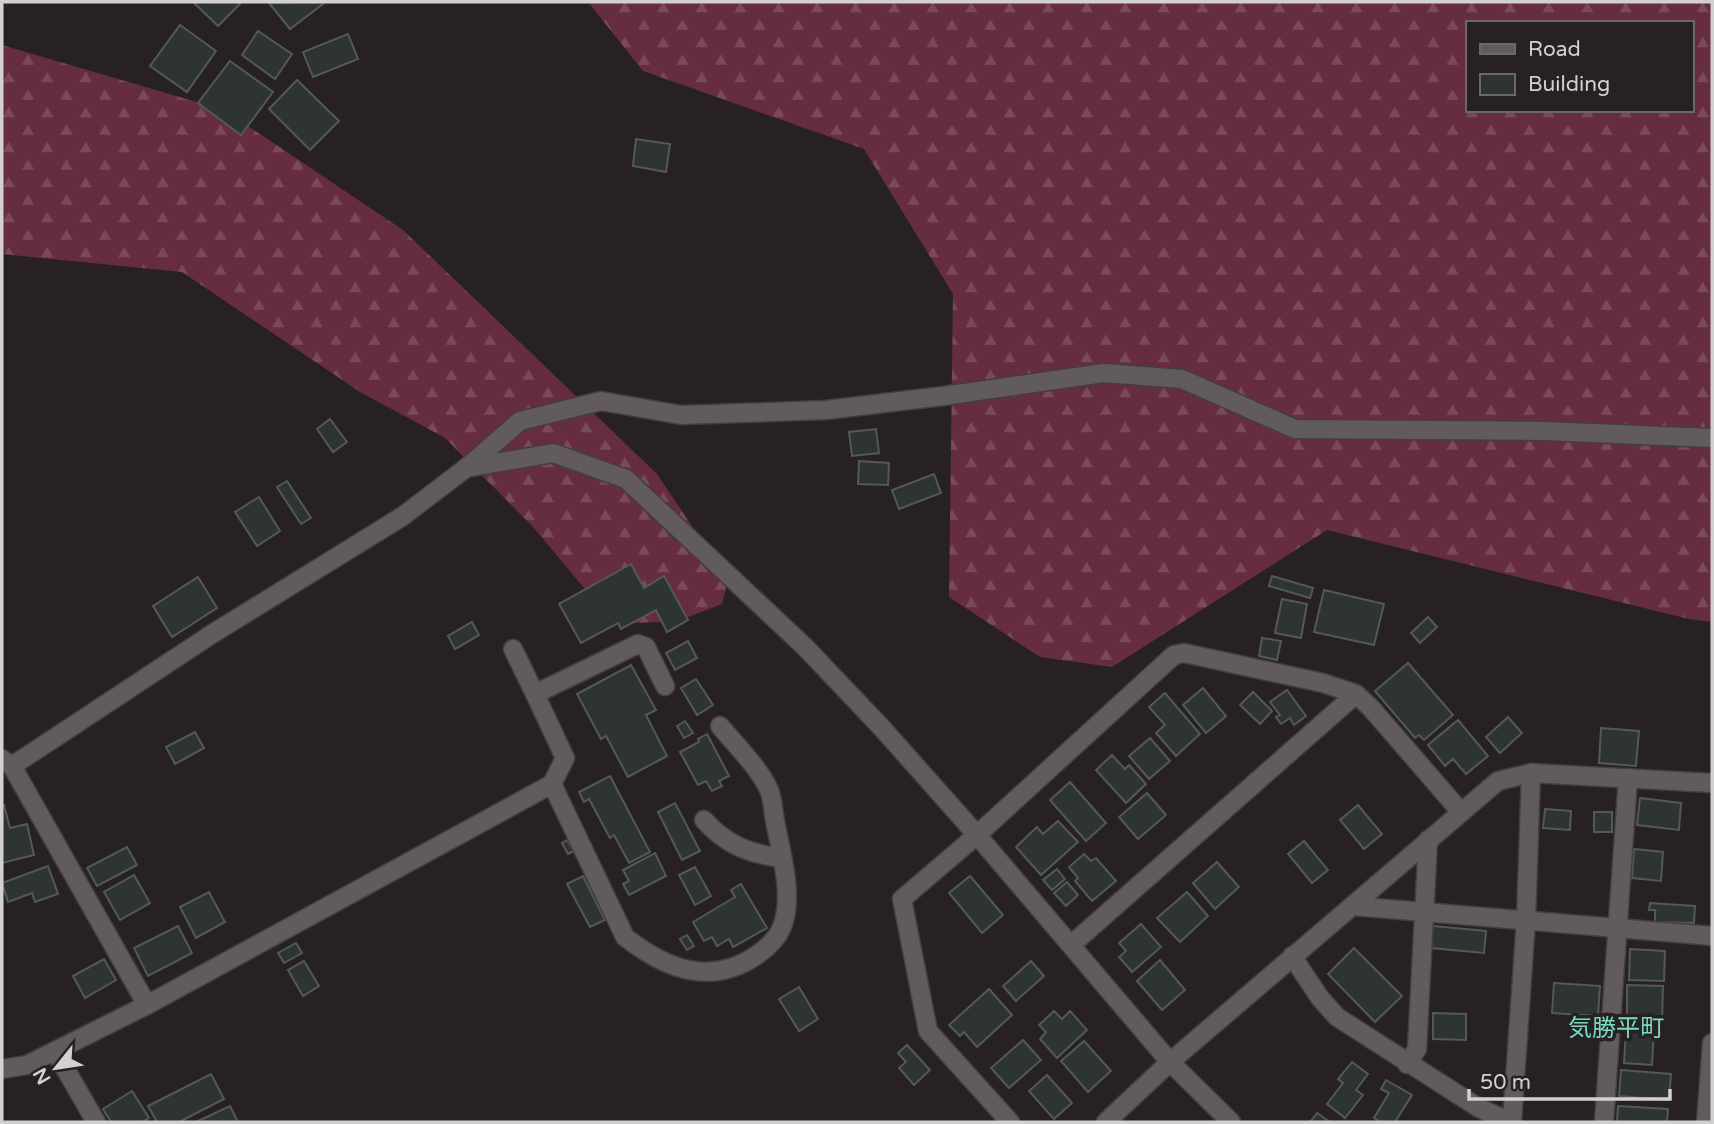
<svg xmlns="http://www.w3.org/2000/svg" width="1714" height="1124" viewBox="0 0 1714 1124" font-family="'Varela Round','Noto Sans JP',sans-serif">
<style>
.forest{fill:url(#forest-firs);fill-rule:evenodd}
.building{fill:#2e3432;stroke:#535957;stroke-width:2}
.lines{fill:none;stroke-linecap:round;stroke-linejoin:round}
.minor-casing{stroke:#433e3f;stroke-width:21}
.minor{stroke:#625b5d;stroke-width:18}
.labels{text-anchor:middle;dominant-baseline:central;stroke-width:7;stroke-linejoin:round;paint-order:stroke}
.quarter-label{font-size:24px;fill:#78dac2;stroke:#272123}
</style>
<defs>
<pattern id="forest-firs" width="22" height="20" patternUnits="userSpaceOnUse" patternTransform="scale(1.75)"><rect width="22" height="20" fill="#652d3d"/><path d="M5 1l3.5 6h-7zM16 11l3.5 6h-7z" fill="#7a4a58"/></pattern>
</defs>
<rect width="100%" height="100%" fill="#272123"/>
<g class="forest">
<path d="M588 2H1712V622L1689 619 1327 530 1112 667 1040 657 949 597 953 294 864 149 643 71ZM1467 23H1691V110H1467Z"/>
<path d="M2 45 224 110 403 230 657 474 728 580 722 604 678 621 614 624 534 528 445 438 360 392 182 272 2 254Z"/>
</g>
<g class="building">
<path d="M193 2H237L240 4 218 26Z"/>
<path d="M322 2 323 4 290 29 269 3Z"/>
<path d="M180 25 216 51 187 92 150 66Z"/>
<path d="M258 31 292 54 275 79 242 55Z"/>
<path d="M348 34 358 59 313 77 303 52Z"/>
<path d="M230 61 273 92 241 135 198 103Z"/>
<path d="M297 80 339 121 310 150 269 109Z"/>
<path d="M636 139 670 144 666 172 633 166Z"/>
<path d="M330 419 347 442 333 452 317 429Z"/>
<path d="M876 429 879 453 852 456 849 432Z"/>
<path d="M859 461 889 463 888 485 858 484Z"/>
<path d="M934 474 941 493 899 509 892 490Z"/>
<path d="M287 481 311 518 301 524 277 487Z"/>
<path d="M259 497 280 531 257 546 235 512Z"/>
<path d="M631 564 644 588 664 576 688 620 667 632 656 610 621 629 618 623 581 643 559 604Z"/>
<path d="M1272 576 1313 588 1310 598 1269 586Z"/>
<path d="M198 577 217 608 172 637 153 606Z"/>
<path d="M1324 590 1384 604 1374 645 1314 632Z"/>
<path d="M1282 599 1307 604 1301 638 1275 633Z"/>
<path d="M1428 617 1437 627 1420 643 1411 633Z"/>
<path d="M472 622 479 635 455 649 448 636Z"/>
<path d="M1262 638 1281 641 1277 660 1259 656Z"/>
<path d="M688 641 697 658 675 670 666 653Z"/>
<path d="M1408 663 1453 715 1424 740 1419 735 1415 738 1375 691Z"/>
<path d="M631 665 656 710 646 715 667 756 628 777 606 736 601 739 577 694Z"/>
<path d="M696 679 713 705 697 715 681 688Z"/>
<path d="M1203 688 1226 716 1206 733 1183 705Z"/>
<path d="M1287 690 1306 716 1294 725 1290 718 1281 724 1276 717 1280 715 1270 702Z"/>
<path d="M1253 692 1272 711 1260 724 1240 705Z"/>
<path d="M1165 693 1200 734 1176 756 1156 733 1165 725 1149 707Z"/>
<path d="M1508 717 1522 733 1500 753 1486 737Z"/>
<path d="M1458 720 1488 756 1466 774 1453 759 1445 766 1428 745Z"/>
<path d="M685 721 693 733 684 738 677 726Z"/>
<path d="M1601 728 1639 731 1636 766 1599 763Z"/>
<path d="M195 732 204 748 175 764 166 747Z"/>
<path d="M707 734 729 776 719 781 722 786 712 791 706 781 698 785 680 752 699 742 698 739Z"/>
<path d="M1150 738 1170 761 1149 779 1129 756Z"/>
<path d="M1112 755 1125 769 1129 765 1146 784 1126 803 1096 770Z"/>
<path d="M610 776 650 852 629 863 614 835 610 838 589 799 584 802 579 792Z"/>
<path d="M1070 782 1106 823 1086 841 1050 800Z"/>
<path d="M1147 793 1166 815 1138 839 1119 817Z"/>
<path d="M1640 798 1681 803 1679 830 1637 825Z"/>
<path d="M675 803 700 851 682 860 658 812Z"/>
<path d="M2 805H4L10 828 27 824 34 855 2 863Z"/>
<path d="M1358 805 1382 834 1364 849 1340 820Z"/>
<path d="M1545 809 1571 811 1570 830 1543 828Z"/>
<rect x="1594" y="812" width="18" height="20"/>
<path d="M1058 821 1078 842 1041 875 1016 847 1037 827 1043 834Z"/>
<path d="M567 840 574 851 568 854 562 843Z"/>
<path d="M1304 841 1328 870 1312 883 1288 854Z"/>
<path d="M127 847 137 865 97 886 87 868Z"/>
<path d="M1634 849 1663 852 1661 881 1632 878Z"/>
<path d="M655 853 666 876 629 895 623 884 629 881 623 870Z"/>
<path d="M1084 854 1091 861 1096 858 1116 881 1092 901 1075 881 1078 878 1069 867Z"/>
<path d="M1217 862 1239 887 1215 909 1193 883Z"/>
<path d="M48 866 58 894 35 902 32 893 8 902 2 883Z"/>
<path d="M695 867 711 896 695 905 679 875Z"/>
<path d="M1057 869 1065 879 1052 890 1043 880Z"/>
<path d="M134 875 150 903 120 920 104 892Z"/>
<path d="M583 876 605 920 590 927 567 884Z"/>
<path d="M970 876 1003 915 982 933 949 893Z"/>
<path d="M1067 882 1078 895 1066 906 1054 893Z"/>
<path d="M741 884 767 928 733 947 729 939 717 946 712 937 704 941 693 922 735 897 731 890Z"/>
<path d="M209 892 225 922 196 938 180 907Z"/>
<path d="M1187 892 1208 916 1180 942 1157 918Z"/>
<path d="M1650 903 1695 906 1694 923 1655 922V910H1649Z"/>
<path d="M1141 924 1161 947 1132 972 1119 957 1126 951 1119 943Z"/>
<path d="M178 926 192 953 148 976 134 948Z"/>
<path d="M1433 926 1486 931 1484 953 1431 948Z"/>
<path d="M687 935 694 946 687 950 680 939Z"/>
<path d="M296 943 302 953 284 963 278 953Z"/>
<path d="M1354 948 1402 996 1375 1022 1328 974Z"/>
<path d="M1630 949 1665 951 1664 981 1629 980Z"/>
<path d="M104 959 116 980 85 998 73 976Z"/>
<path d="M1160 960 1185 990 1162 1010 1137 981Z"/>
<path d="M304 961 319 986 303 996 288 970Z"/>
<path d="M1031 961 1044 976 1016 1001 1003 986Z"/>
<path d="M1554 983 1600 986 1598 1016 1552 1013Z"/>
<path d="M1627 985 1663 986 1662 1023 1627 1022Z"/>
<path d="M799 987 818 1019 799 1031 779 999Z"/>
<path d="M989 989 1012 1015 977 1047 964 1032 960 1036 949 1025Z"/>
<path d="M1054 1011 1062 1019 1070 1011 1087 1030 1057 1058 1040 1039 1046 1032 1039 1025Z"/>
<path d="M1433 1013 1466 1014V1040L1433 1039Z"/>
<path d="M1626 1029 1654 1031 1652 1065 1624 1063Z"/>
<path d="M1023 1040 1041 1060 1009 1088 991 1068Z"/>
<path d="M1084 1041 1111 1071 1088 1092 1061 1061Z"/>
<path d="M907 1045 930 1070 914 1085 899 1068 906 1062 898 1053Z"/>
<path d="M1352 1062 1368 1074 1356 1090 1363 1095 1345 1118 1327 1104 1343 1083 1338 1079Z"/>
<path d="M1621 1070 1671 1074 1669 1100 1619 1096Z"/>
<path d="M211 1074 224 1099 179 1122H157L148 1106Z"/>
<path d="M1047 1075 1072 1103 1054 1119 1029 1091Z"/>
<path d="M1386 1080 1412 1095 1395 1122H1381L1374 1118 1389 1093 1381 1089Z"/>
<path d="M132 1091 149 1118 142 1122H111L103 1109Z"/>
<path d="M230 1106 238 1122H196Z"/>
<path d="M1618 1106 1668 1109 1667 1122H1617Z"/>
<path d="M1317 1113 1330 1122H1310Z"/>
</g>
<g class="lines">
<defs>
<g id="minor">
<path d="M466 468 553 453 626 479 805 647 882 728 977 835 1170 1062 1231 1122"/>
<path d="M513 649 535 694"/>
<path d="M2 759 12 766 147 1005"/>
<path d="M12 766 212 634 403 516 466 468 520 421 601 401 681 415 826 410 943 396 1104 373 1182 379 1295 429 1545 431 1712 438"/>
<path d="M552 784 565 758 535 694 638 644 646 647 665 686"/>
<path d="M704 820C726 845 750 854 782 858"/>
<path d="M1352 906 1712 936"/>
<path d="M1071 945 1356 694"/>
<path d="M1292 956 1320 998 1337 1017 1479 1108 1511 1122"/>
<path d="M55 1051 96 1122"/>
<path d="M1407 1064 1417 1049 1428 840"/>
<path d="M2 1069 27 1065 147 1005 552 784 625 937C666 969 710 987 757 955 767 948 777 939 782 927 794 896 781 853 775 821 773 811 773 799 769 790 760 769 735 744 720 726"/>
<path d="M1010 1122 928 1031 902 899 977 835 1174 655 1184 653 1323 683 1356 694 1371 708 1460 811"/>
<path d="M1106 1122 1170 1062 1498 781 1531 773 1712 783"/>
<path d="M1512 1122 1526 920 1531 773"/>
<path d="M1604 1122 1628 778"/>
<path d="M1706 1122 1712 1043"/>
</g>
</defs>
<use href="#minor" class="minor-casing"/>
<use href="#minor" class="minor"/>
</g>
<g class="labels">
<g class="quarter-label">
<text x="1616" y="1028">気勝平町</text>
</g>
</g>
<rect width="1714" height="1124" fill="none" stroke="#d3d0d1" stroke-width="7"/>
<rect x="1466" y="21" width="228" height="91" fill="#272123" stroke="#6c6769" stroke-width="2"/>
<rect x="1480" y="44" width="35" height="10" fill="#625b5d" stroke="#6c6769" stroke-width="2"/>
<text x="1528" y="56" font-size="21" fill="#d3d0d1">Road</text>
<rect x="1480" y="74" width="35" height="21" fill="#2e3432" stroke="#6c6769" stroke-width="2"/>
<text x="1528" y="91" font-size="21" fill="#d3d0d1">Building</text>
<g transform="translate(56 1068) rotate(240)" stroke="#272123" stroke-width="5" paint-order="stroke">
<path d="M0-5L12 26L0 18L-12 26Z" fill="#d3d0d1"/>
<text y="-10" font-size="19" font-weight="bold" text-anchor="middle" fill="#d3d0d1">N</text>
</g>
<path d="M1469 1089v10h201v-10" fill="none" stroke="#d3d0d1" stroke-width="3.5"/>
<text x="1480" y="1089" font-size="21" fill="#d3d0d1" stroke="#272123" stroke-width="5" paint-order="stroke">50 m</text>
</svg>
